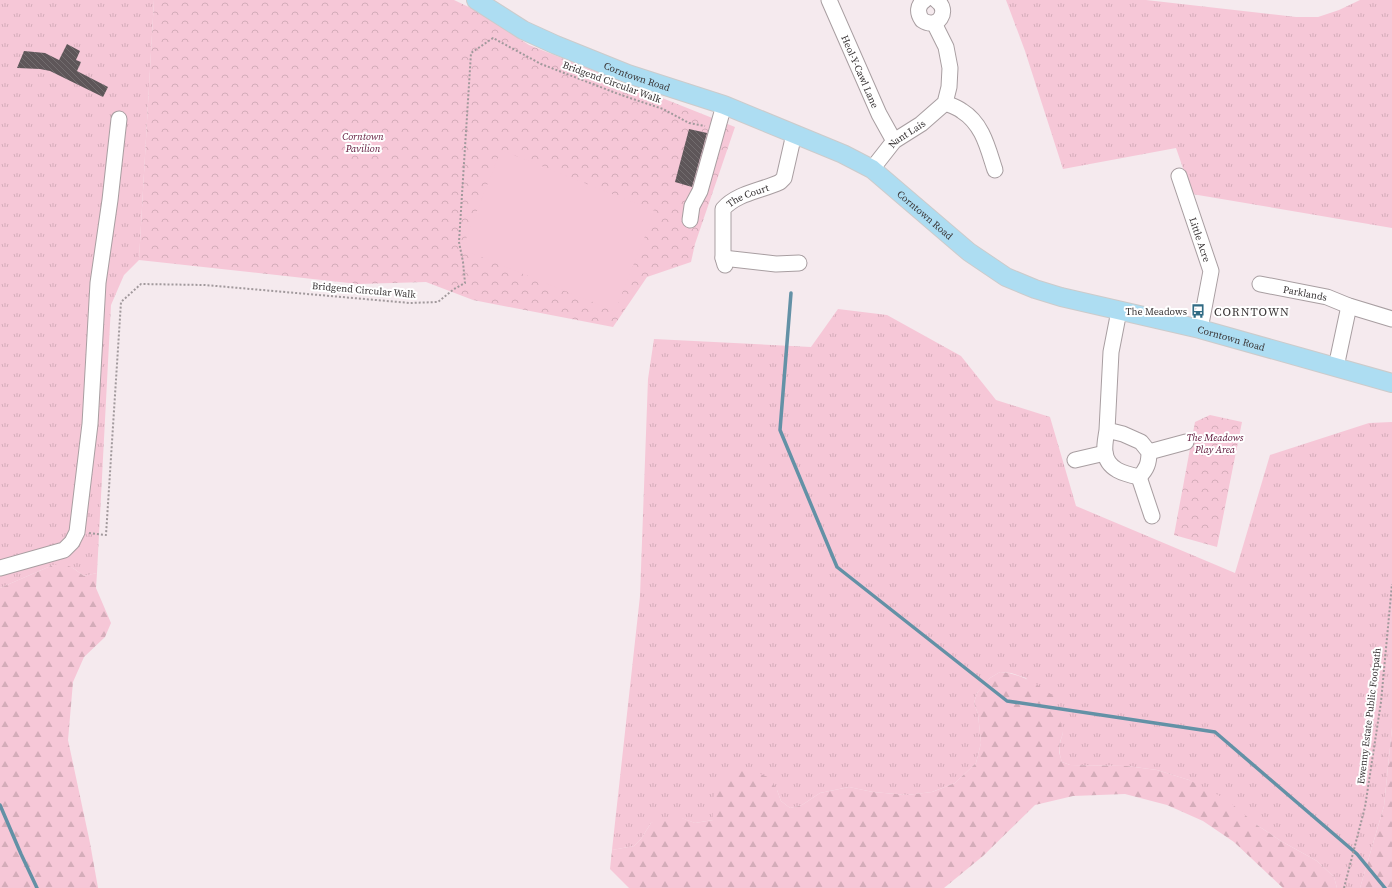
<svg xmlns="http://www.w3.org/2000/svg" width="1392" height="888" viewBox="0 0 1392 888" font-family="'Source Serif 4',serif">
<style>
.grass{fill:url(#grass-tufts)}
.forest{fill:url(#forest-firs)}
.park{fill:url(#park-crowns)}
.garden{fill:#f6c7d7}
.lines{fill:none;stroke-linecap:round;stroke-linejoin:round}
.stream{stroke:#6391a6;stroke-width:3.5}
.building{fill:url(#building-back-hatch)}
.minor-casing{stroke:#a89ea1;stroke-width:17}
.major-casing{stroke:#cccbcb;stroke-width:20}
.path{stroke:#a1999c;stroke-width:2;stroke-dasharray:2 2;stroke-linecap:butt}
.minor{stroke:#fff;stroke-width:15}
.major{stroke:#adddf2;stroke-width:18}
.labels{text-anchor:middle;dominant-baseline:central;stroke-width:4;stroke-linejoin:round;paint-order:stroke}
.street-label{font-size:10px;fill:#3a3637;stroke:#fff}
.park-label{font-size:10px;font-style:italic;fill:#5d1337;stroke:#fff}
.poi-label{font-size:10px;fill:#3a3637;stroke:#fff;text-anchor:end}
.quarter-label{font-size:12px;letter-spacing:1px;fill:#3a3637;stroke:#fff}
</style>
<defs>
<pattern id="grass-tufts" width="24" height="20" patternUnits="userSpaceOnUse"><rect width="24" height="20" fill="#f6c7d7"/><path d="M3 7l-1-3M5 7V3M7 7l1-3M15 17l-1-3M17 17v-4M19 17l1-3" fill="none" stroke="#d4acb9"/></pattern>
<pattern id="forest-firs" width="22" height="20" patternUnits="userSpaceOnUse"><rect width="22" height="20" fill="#f6c7d7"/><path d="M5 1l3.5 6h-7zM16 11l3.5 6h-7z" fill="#d4acb9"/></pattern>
<pattern id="park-crowns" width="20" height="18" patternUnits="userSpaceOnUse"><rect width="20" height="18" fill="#f6c7d7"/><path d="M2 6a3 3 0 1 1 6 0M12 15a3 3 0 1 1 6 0" fill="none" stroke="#d4acb9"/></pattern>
<pattern id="building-back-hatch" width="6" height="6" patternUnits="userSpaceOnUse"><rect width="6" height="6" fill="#5e5659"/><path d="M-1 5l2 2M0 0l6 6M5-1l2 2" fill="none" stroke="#726c6e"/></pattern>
</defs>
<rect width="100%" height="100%" fill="#f5eaee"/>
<g class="grass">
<path d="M0 0H154L139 260 124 275 111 305 97 573 84 576 73 568 53 565 0 588Z"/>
<path d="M1006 0H1146L1296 17H1318L1339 10 1360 0H1392V228L1192 194 1176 148 1063 169 1025 51Z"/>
<path d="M838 309 887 315 961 356 996 400 1050 417 1076 506 1235 573 1270 455 1369 423 1392 422V728L1384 806 1360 888H1337L1334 877 1317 861 1281 841 1189 780 1157 770 1127 766 1070 765 1062 762C1058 751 1059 744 1063 733L1026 678 1011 673 1000 672 990 678 977 693 974 703 978 714 981 743 976 763 955 783 932 792 907 795 873 792 849 787 820 793 802 805 790 808 781 801 777 790 713 799V820L695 823 681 818 651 823 641 839 634 846 612 850 640 596 648 379 654 339 811 347Z"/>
</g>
<g class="forest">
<path d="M64 564 73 568 84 576 97 573 96 588 111 623 105 637 84 657 73 682 68 740 90 843 98 888H0V588L53 565Z"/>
<path d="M1000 672C1023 674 1036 684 1054 696L1063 733 1060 742 1059 752 1062 762 1070 765 1127 766 1157 770 1189 780 1226 799 1257 825 1281 841 1317 861 1334 877 1337 888H1283L1234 842 1203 821 1167 805 1125 794 1073 796 1035 805 983 856 944 888H629L610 869 612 850 634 846 641 839 651 823 662 817 682 818 695 823 713 820V799L718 784 737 770 749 769 770 778 777 790 781 801 790 808 802 805 820 793 849 787 873 792 907 795 932 792 955 783 976 763 981 743 978 714 974 703 977 693 990 678Z"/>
<path d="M1392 728V888H1360L1384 806Z"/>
</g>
<g class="park">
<path d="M154 0H454L475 10 529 45 735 127 695 244 691 262 647 277 613 327 473 300 426 282 358 284 139 260Z"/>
<path d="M1210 415 1242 422 1217 547 1174 535 1195 422Z"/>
</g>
<path class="garden" d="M501 150 655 211 615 311 462 249Z"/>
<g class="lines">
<g class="stream">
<path d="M791 293 780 430 837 567 1007 701 1215 732 1357 854 1385 888"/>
<path d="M0 805 21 854 37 888"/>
</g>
</g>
<g class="building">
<path d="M67 44 80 51 76 60 81 62 77 71 108 87 103 97 50 71 40 69 17 68 24 51 45 53 59 60Z"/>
<path d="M689 129 707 133 692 187 675 182Z"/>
</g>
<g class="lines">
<defs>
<g id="minor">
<path id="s1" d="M829 0 879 114 894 141"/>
<path d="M925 0C917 5 917 13 922 20 938 31 951 10 936 0"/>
<path d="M945 103C950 105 957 107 962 111 983 124 988 149 995 170"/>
<path id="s2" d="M872 169 894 141 921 124 945 103 949 87 950 68 946 47 934 23"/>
<path id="s3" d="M1179 176 1211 271 1200 329"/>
<path d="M690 220 692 206 700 191 724 105"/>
<path d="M723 258 776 264 799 263"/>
<path id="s4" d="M725 265 723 258V209C737 193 761 191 780 182L784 178 794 134"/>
<path id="s5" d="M1260 284 1327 297 1349 306 1392 319"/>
<path d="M1336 367 1349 306"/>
<path d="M1107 430C1106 437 1104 445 1105 452 1107 470 1125 474 1139 477 1147 469 1149 463 1149 452L1141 442 1123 434 1107 430 1111 352 1119 311"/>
<path d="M1149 452 1186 442"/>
<path d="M1075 460 1105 453"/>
<path d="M1139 477 1152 516"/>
<path d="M0 568 64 550 72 542 77 532 90 424 98 283 110 200 119 119"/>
</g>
<g id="major">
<path id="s6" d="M476 0 523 30 556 45 628 74 724 105 843 154 872 169 969 252 1006 277 1035 289 1061 297 1200 329 1392 383"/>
</g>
</defs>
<use href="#minor" class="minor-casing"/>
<use href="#major" class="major-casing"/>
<g class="path">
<path d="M89 533 106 535 121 302 141 284 205 285 410 303 438 302 454 289 465 283 463 262 459 242 471 53 493 38 541 64 621 95 663 109 689 123 705 126"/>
<path d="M1344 888 1365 807 1381 702 1392 584"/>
</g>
<use href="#minor" class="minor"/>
<use href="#major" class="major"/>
</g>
<defs>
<symbol id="bus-bare" viewBox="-9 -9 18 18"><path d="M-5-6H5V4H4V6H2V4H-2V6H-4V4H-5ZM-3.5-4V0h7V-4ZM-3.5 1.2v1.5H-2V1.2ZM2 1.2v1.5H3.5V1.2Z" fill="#316b84" stroke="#fff" stroke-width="2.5" paint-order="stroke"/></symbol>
</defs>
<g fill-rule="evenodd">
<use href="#bus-bare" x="1188" y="301" width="20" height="20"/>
</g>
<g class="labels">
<g class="street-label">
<text stroke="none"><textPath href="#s1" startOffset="78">Heol-Y-Cawl Lane</textPath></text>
<text stroke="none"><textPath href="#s6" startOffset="179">Corntown Road</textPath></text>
<text transform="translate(612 82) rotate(20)">Bridgend Circular Walk</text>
<text stroke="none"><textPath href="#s2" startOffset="50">Nant Lais</textPath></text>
<text stroke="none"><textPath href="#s4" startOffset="85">The Court</textPath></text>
<text stroke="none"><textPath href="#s6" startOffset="502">Corntown Road</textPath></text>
<text stroke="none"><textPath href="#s3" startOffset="67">Little Acre</textPath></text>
<text transform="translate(364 290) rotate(5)">Bridgend Circular Walk</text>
<text stroke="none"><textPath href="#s5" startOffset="46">Parklands</textPath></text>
<text stroke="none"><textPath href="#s6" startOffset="838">Corntown Road</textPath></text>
<text transform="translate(1369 716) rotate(-83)">Ewenny Estate Public Footpath</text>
</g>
<g class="park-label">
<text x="363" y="136">Corntown<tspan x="363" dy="12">Pavilion</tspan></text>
<text x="1215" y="437">The Meadows<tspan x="1215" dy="12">Play Area</tspan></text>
</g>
<g class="poi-label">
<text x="1187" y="311">The Meadows</text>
</g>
<g class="quarter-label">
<text x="1252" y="312">CORNTOWN</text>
</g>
</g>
</svg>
